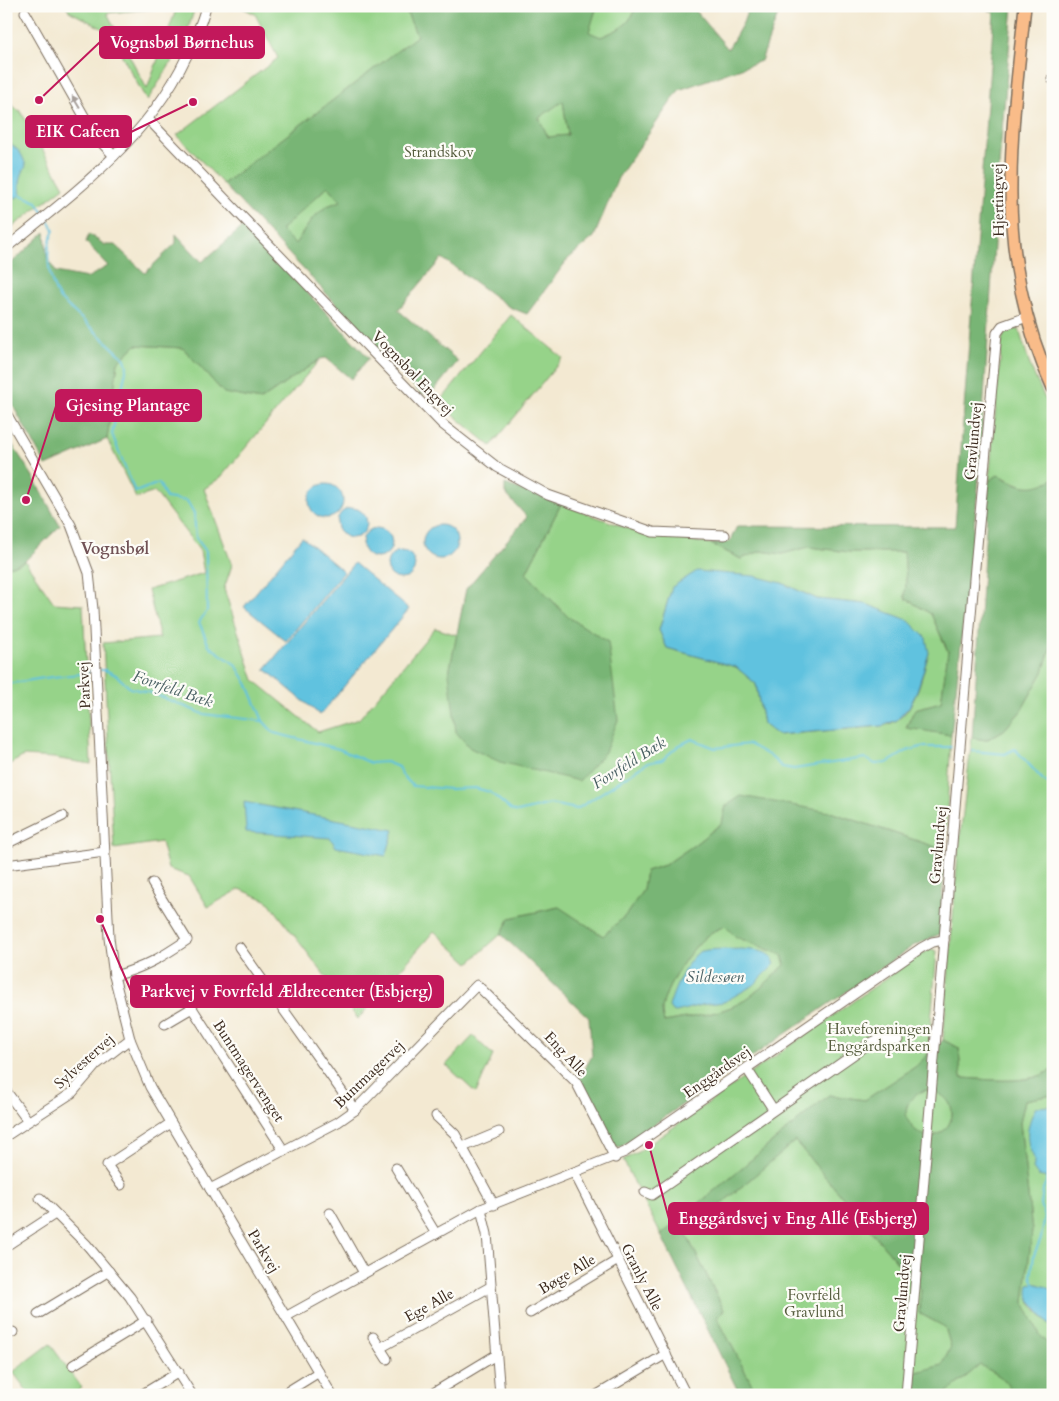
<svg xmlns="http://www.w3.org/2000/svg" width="1059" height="1401" viewBox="0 0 1059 1401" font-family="Cardo,serif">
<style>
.green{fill:#96d389;stroke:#687e54;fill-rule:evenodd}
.forest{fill:#78b575;stroke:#5a704a;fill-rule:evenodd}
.water{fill:#61c2df;stroke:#4e767e}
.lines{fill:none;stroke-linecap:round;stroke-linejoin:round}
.stream{stroke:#61c2df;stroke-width:2}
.minor-casing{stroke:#7b6d5d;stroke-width:11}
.major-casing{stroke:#7b6d5d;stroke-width:14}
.minor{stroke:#fff;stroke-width:9}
.major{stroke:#f9bc89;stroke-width:11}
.oneway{fill:#a79f9a}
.labels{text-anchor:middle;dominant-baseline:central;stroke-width:4.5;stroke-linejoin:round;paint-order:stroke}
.park-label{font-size:15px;fill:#565d3e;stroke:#fdfcf7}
.street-label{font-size:15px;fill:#3b2a1e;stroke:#fdfcf7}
.neighbourhood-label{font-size:16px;font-weight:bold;fill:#715256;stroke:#fdfcf7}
.water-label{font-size:16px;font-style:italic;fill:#485f62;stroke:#fdfcf7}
.leader{fill:none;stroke:#c2185b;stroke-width:2}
.callout-dot{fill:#c2185b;stroke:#fdfcf7;stroke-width:2}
.callout{fill:#c2185b;stroke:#c2185b;stroke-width:2}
.callout-label{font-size:16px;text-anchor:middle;font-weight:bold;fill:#fff}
</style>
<rect width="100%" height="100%" fill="#fdfcf7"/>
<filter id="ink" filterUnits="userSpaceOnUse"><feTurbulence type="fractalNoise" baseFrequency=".02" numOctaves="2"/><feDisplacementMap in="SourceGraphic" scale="10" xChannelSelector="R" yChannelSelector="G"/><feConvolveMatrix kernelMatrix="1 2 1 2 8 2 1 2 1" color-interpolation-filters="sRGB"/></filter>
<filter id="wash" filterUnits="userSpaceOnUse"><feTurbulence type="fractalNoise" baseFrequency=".0096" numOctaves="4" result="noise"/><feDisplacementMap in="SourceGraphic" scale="20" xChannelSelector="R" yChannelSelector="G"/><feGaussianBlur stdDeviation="1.12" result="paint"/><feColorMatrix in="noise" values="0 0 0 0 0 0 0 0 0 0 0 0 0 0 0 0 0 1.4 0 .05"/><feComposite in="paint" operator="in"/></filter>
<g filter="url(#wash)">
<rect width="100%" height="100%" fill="#f3e9d2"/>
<g class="green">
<path d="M66 6H195C187 41 166 71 147 101L109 32 69 11ZM177 7 147 89 107 13Z"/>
<path d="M239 6H404L417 36 223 184 177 135 278 58 255 14Z"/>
<path d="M597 6H635C632 25 617 30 601 37L588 33Z"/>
<path d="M6 95 14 107 21 112 64 187 6 232Z"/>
<path d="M563 100 568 135 548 137 539 118Z"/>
<path d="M328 186 341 201 327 206 313 218 295 244 280 230Z"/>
<path d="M511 315 563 358 491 446 439 403Z"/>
<path d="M1017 329 1019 330 1031 368 1053 416V479L1039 487 1023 486 998 475 989 481 1002 340C1004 331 1009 331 1017 329Z"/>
<path d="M136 345 183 348 224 393 261 400 320 359 221 477 204 489 232 565 224 589 254 680 318 732 359 719 435 628 457 635 449 673 608 642 567 616 526 573 561 504 641 533 711 544 741 559 761 551 782 554 809 547 849 552H904L906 579 905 598 931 614 948 652 941 702 915 709 906 727 951 735 945 850 830 812 726 806 722 823 694 845 665 865 646 871 643 890 626 915 603 936 558 907 510 918 501 934 469 963 434 931 358 1019 268 901 240 889 208 907 189 876 168 869 161 842 114 849 103 643 160 638 148 590 204 573 200 551 155 492 136 498 107 439 118 362ZM782 583 817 599 866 604 929 653C922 674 917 707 897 720 893 723 887 725 882 726L777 735 763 724 756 684 736 667 667 648 659 630 672 587Z"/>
<path d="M25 561 54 603 83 605 91 764 54 758 24 756 6 766V568Z"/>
<path d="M1053 639V1069C1030 1086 988 1079 961 1078L959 1048 943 1040 958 854 972 738 986 740 1004 730 1021 711 1043 672Z"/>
<path d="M725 926 736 937 782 955 785 965C771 978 757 993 740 1003 717 1015 689 1017 663 1022 663 1018 662 1014 662 1010 663 990 691 947 708 935 712 931 719 929 725 926Z"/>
<path d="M931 949 937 951 927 1069 915 1067 865 1100 829 1095 661 1235 623 1160 638 1152 918 956Z"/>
<path d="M473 1036 493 1055 476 1093 446 1065Z"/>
<circle cx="929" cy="1113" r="23"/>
<path d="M1053 1095V1293L1047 1287 1030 1301C1038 1310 1043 1320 1053 1328V1349L1040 1336 1024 1303 1032 1231 1020 1123 1025 1100Z"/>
<path d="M795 1141 921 1290 919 1313 945 1327 951 1347 942 1365 914 1373 912 1395H761L751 1383 717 1317 724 1310 686 1234Z"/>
<path d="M50 1344 82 1388 72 1395H30L13 1372Z"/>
<path d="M980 1365C992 1372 1010 1378 1010 1395H944Z"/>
</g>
<g class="forest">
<path d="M404 6H597L589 32 601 37C617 30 632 25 635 6H692L728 49 743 23 749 6H781L761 61 679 90 618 178 594 237 568 259 527 314 509 307 442 258 398 310 458 361 432 393 421 394 223 184 417 36ZM563 101 568 135 548 137 539 118ZM328 186 341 201 327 206 313 218 295 244 281 230Z"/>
<path d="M982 6H1013L1000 153 978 489 951 735 906 728 915 709 941 702 948 651 931 614 905 598 906 579 904 552H849L809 547 782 554 761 551 741 559 711 544 730 541 737 526 955 527 994 13Z"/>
<path d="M244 226 369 358 351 379 326 358 320 359 261 400 224 393 183 348 136 345 118 362 107 439 46 466 6 393V268L45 232 47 257 56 272 87 278 108 266 86 242 89 234 105 245H115L145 273 176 243V234L202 262Z"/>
<path d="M6 435 32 475 60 526 25 561 6 568Z"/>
<path d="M998 475C1019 486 1031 492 1053 479V639L1043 672 1021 711 1004 730 986 740 972 738 989 481Z"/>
<path d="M505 484 561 504 526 573 567 616 608 642 618 720 605 752 579 781 500 762 470 748 456 732 449 673 466 589 527 517 505 493Z"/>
<path d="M741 796 830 812 945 850 940 934 913 946 621 1147H613L579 1079 592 1056 589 1018 501 934 510 918 559 907 603 936 626 915 643 890 646 871 665 865 694 845 722 823 726 806ZM725 926 736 937 782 955 785 965C771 978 757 993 740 1003 717 1015 689 1017 664 1022 663 1018 662 1014 662 1010 663 990 691 947 708 935 712 931 719 929 725 926Z"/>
<path d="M943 1040 959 1048 961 1078C988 1079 1030 1086 1053 1069V1095L1025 1100 1020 1123 1032 1231 1024 1302 1040 1335 1053 1349V1395H1010C1010 1378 992 1372 980 1365L944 1395H912L914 1373 942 1365 951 1347 945 1327 919 1313 921 1290 795 1141 686 1234 724 1310 717 1317 751 1383 761 1395H740L661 1235 829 1095 865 1100 915 1067ZM926 1090C943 1091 959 1106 949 1124 928 1160 879 1106 926 1090Z"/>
</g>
<g class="water">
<path d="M6 142C18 148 22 153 26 166 20 176 19 184 21 195L16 198 6 193Z"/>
<circle cx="326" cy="501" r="17"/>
<circle cx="352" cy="523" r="15"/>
<circle cx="440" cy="542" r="17"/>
<circle cx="377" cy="543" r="15"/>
<path d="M302 537 344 572 286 641 244 607Z"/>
<circle cx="401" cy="565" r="14"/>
<path d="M354 563 409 609 320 715 265 669Z"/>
<path d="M697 571 754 576 782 583 817 599 866 604 908 620 926 638 929 653 916 694 909 707 897 720 882 726 777 735 763 724 756 684 736 667 667 648 659 630 672 587Z"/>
<path d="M244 802 394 830 386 856 336 847 330 838 246 832Z"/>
<path d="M742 949C755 951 770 949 775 964L754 985 724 1002 701 1005 676 1012 672 1011 669 1007C672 994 688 955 702 951 714 948 730 950 742 949Z"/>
<path d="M1050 1106 1053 1108V1175L1048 1178 1038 1176 1033 1169C1036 1156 1032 1157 1029 1146 1025 1132 1030 1118 1036 1107Z"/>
<path d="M1034 1283 1047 1287 1053 1293V1328C1045 1322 1043 1317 1038 1309 1030 1299 1026 1299 1029 1284Z"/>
</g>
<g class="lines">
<g class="stream">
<path d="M19 194 37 202 44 214"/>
<path d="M48 220 54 230C44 250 48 278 59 298L125 359 127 366 112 434 135 492 159 483 166 498 187 501 194 513 196 538 206 551 207 611 199 622 209 646 236 665 248 685 263 721"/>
<path d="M100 670H105L116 675 130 688 152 693 203 714 263 721 274 733 339 749 371 763 386 762 398 767 402 775 413 786 450 789 475 788 490 792 511 810 518 812 550 804 577 809 647 763 662 760 678 746 692 739 715 748 749 744 770 756 782 767 794 769 865 758 875 764 887 763 907 751 921 747H951"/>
<path d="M6 684 44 678 80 674 93 671"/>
<path d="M972 751 1005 754 1015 749 1043 780 1053 786"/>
<path d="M1043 1189 1048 1178"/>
<path d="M1034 1283 1031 1276 1034 1255 1041 1238 1045 1217 1041 1204 1043 1190"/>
</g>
</g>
</g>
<g filter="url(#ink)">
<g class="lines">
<defs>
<g id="minor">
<path d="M25 12 88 123 99 140 114 156"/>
<path d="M1052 79H1053"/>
<path d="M148 119 442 424 497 467 548 495 653 532 725 535"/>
<path d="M6 248C80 188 156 133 193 42 198 30 203 19 206 6"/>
<path d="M6 413 71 525 89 573 93 609 109 938 114 976 130 1039 150 1087 332 1395"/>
<path d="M6 844 63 816"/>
<path d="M6 865 105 852"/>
<path d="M239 947 355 1110"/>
<path d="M114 976C144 968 162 957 187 940L152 883"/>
<path d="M165 1024 192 1008 284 1151"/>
<path d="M747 1069 773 1109"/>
<path d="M6 1091 28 1121"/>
<path d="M436 1116 455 1134 494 1205"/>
<path d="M6 1136 72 1093 96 1065 130 1039"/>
<path d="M463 1147 499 1132"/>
<path d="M396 1168 436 1234"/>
<path d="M574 1172 686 1395"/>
<path d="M121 1185 107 1165 171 1123"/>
<path d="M210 1189 338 1122 355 1110 477 985 576 1082 615 1158"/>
<path d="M645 1192 652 1195 870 1043 879 1039 898 1040"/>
<path d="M40 1198 87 1245 130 1297 192 1395"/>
<path d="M481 1209 487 1234 500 1395"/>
<path d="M330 1213 364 1273"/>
<path d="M6 1246 55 1214"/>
<path d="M530 1313 618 1260"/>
<path d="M38 1314 109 1271"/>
<path d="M287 1316 481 1209 625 1152 921 948 932 942 944 940"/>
<path d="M6 1336 13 1332"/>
<path d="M373 1337 387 1359"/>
<path d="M380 1348 490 1287"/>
<path d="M73 1365 147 1320"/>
<path d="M141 1395 179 1372"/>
<path d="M282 1395 319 1372"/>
<path d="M430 1395 496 1355"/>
<path d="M597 1395 666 1354"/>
<path d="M906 1395 975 567 997 333 1002 326 1027 317"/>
</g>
<path id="major" d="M1025 6C1019 65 1011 125 1011 185 1010 254 1024 326 1053 388"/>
</defs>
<use href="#minor" class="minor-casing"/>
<use href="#major" class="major-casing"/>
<use href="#minor" class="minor"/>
<use href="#major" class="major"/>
</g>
<defs><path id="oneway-solid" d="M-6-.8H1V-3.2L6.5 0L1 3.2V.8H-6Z" transform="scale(1.25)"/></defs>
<use class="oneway" href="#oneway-solid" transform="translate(76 102) rotate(-121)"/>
</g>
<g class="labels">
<g class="park-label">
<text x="439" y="152">Strandskov</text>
<text x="879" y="1029">Haveforeningen<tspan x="879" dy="17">Enggårdsparken</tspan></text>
<text x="814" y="1295">Fovrfeld<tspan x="814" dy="17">Gravlund</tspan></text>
</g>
<g class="street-label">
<text transform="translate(998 200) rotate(-91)">Hjertingvej</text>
<text transform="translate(413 373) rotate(46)">Vognsbøl Engvej</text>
<text transform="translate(973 441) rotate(-85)">Gravlundvej</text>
<text transform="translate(84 685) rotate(-93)">Parkvej</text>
<text transform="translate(938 845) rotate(-85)">Gravlundvej</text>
<text transform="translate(566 1054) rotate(47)">Eng Alle</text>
<text transform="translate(84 1061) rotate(-42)">Sylvestervej</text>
<text transform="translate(249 1071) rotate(57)">Buntmagervænget</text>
<text transform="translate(717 1072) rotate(-35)">Enggårdsvej</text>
<text transform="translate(369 1074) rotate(-44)">Buntmagervej</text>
<text transform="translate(264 1251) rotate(59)">Parkvej</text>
<text transform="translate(567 1274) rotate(-31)">Bøge Alle</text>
<text transform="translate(642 1277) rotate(63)">Granly Alle</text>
<text transform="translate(902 1293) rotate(-85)">Gravlundvej</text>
<text transform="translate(429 1305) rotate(-29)">Ege Alle</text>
</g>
<g class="neighbourhood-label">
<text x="115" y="549">Vognsbøl</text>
</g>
<g class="water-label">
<text transform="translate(173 689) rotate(19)">Fovrfeld Bæk</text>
<text transform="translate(629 763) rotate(-32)">Fovrfeld Bæk</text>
<text x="715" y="977">Sildesøen</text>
</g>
</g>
<path class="leader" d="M39 100L100 42M193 102L131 132M26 500L56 406M100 919L131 991M649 1145L669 1219"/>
<g class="callout-dot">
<circle cx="39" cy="100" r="5"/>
<circle cx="193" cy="102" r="5"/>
<circle cx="26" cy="500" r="5"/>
<circle cx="100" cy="919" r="5"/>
<circle cx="649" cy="1145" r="5"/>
</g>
<g class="callout">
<rect x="100" y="27" width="164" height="31" rx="5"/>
<rect x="26" y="116" width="105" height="31" rx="5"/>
<rect x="56" y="390" width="145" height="31" rx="5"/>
<rect x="131" y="976" width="312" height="31" rx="5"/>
<rect x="669" y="1203" width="259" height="31" rx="5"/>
</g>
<g class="callout-label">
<text x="182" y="48">Vognsbøl Børnehus</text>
<text x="78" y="137">EIK Cafeen</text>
<text x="128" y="411">Gjesing Plantage</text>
<text x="287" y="997">Parkvej v Fovrfeld Ældrecenter (Esbjerg)</text>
<text x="798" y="1224">Enggårdsvej v Eng Allé (Esbjerg)</text>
</g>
<rect width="1059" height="1401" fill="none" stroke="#fdfcf7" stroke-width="25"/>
</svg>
